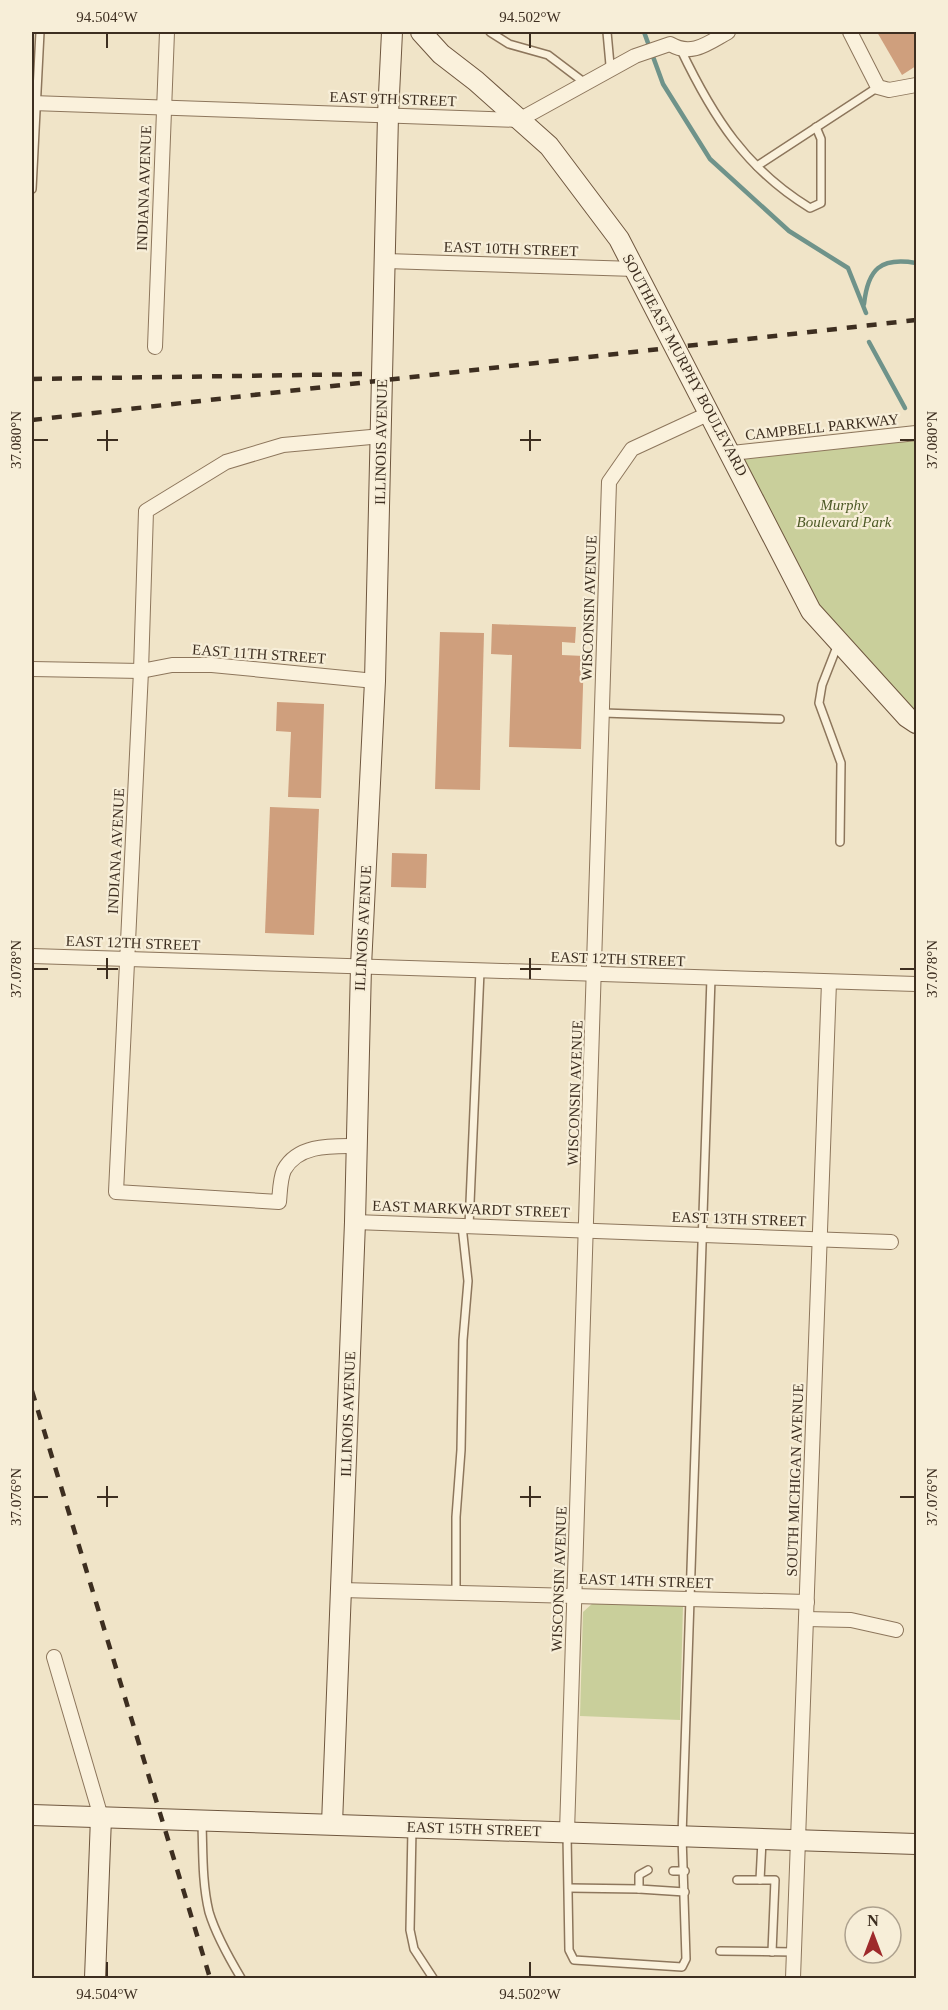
<svg xmlns="http://www.w3.org/2000/svg" width="948" height="2010" viewBox="0 0 948 2010" font-family="Georgia,serif">
<style>
.green{fill:#c9cf9b}
.lines{fill:none;stroke-linecap:round;stroke-linejoin:round}
.stream{stroke:#6f938a;stroke-width:4.5}
.building{fill:#cf9f7d}
.lane-casing{stroke:#8d765c;stroke-width:10}
.street-casing{stroke:#8d765c;stroke-width:16}
.secondary-casing{stroke:#6f573f;stroke-width:22}
.lane{stroke:#faf1dc;stroke-width:7}
.street{stroke:#faf1dc;stroke-width:14}
.secondary{stroke:#faf1dc;stroke-width:20}
.rail{stroke:#3d2e20;stroke-width:4.5;stroke-dasharray:10 10;stroke-linecap:butt}
.ticks{fill:none;stroke:#3d2e20;stroke-width:2}
.labels{text-anchor:middle;dominant-baseline:central;stroke-width:4.5;stroke-linejoin:round;paint-order:stroke}
.street-label{font-size:15px;fill:#3d2e20;stroke:#f7eed8}
.park-label{font-size:15px;font-style:italic;fill:#4d5a26;stroke:#f7eed8}
.neatline{fill:none;stroke:#3d2e20;stroke-width:2}
.ticks-label{font-size:15px;text-anchor:middle;fill:#3d2e20}
</style>
<rect width="100%" height="100%" fill="#f0e4c8"/>
<g class="green">
<path d="M916 433V723L811 611 732 453Z"/>
<path d="M593 1603 683 1606 680 1720 580 1716 583 1612Z"/>
</g>
<g class="lines">
<g class="stream">
<path d="M644 32 663 84 710 159 789 231 848 268 866 313"/>
<path d="M864 304C868 269 880 257 916 263"/>
<path d="M869 342 905 408"/>
</g>
</g>
<g class="building">
<path d="M877 32H916V66L902 75Z"/>
<path d="M492 624 576 627 575 643 562 642V655L584 656 581 749 509 747 512 655 491 654Z"/>
<path d="M440 632 484 633 480 790 435 789Z"/>
<path d="M277 702 324 704 321 798 288 797 291 732 276 731Z"/>
<path d="M270 807 319 809 314 935 265 933Z"/>
<path d="M392 853 427 854 426 888 391 887Z"/>
</g>
<g class="lines">
<defs>
<g id="lane">
<path d="M490 32 509 44 548 55 585 83"/>
<path d="M607 32 610 65 613 67"/>
<path d="M681 50C713 117 746 169 810 208L821 203V139L816 127"/>
<path d="M757 166 878 87"/>
<path d="M32 189 40 32"/>
<path d="M838 644 822 685 819 703 841 763 840 842"/>
<path d="M603 713 780 719"/>
<path d="M469 1226 480 971"/>
<path d="M456 1592V1517L461 1450 463 1340 468 1281 462 1226"/>
<path d="M202 1824C203 1852 202 1883 209 1912 216 1935 229 1958 241 1978"/>
<path d="M412 1829 410 1930 414 1949 433 1978"/>
<path d="M567 1835 569 1950 574 1960 682 1967 686 1959 682 1836 711 978"/>
<path d="M648 1870 639 1875V1889L685 1892"/>
<path d="M673 1871H685"/>
<path d="M737 1880H775L772 1952"/>
<path d="M760 1880 762 1841"/>
<path d="M569 1888 639 1889"/>
<path d="M720 1951 794 1952"/>
</g>
<g id="street">
<path d="M850 32 878 87 889 90 916 85"/>
<path d="M32 103 519 120 635 56 670 44C692 57 708 43 728 32"/>
<path d="M386 261 635 269"/>
<path d="M155 347 167 32"/>
<path d="M732 453 916 433"/>
<path d="M32 669 141 671 172 665H212L375 681"/>
<path d="M32 956 916 984"/>
<path d="M356 1146C332 1146 298 1144 284 1170 280 1179 280 1192 279 1202L116 1192 141 671 146 511 226 462 283 445 382 436"/>
<path d="M355 1222 891 1242"/>
<path d="M341 1590 807 1602"/>
<path d="M806 1619 851 1620 896 1630"/>
<path d="M54 1657 101 1817"/>
<path d="M567 1832 609 482 632 449 710 413"/>
<path d="M793 1978 829 982"/>
</g>
<g id="secondary">
<path d="M421 32 441 54 476 81 549 146 619 239 811 611 907 717 916 723"/>
<path d="M32 1815 916 1844"/>
<path d="M332 1824 355 1222 361 966 375 681 388 115 392 32"/>
<path d="M95 1978 101 1817"/>
</g>
</defs>
<use href="#lane" class="lane-casing"/>
<use href="#street" class="street-casing"/>
<use href="#secondary" class="secondary-casing"/>
<use href="#lane" class="lane"/>
<use href="#street" class="street"/>
<use href="#secondary" class="secondary"/>
<g class="rail">
<path d="M32 379 370 374"/>
<path d="M32 420 916 320"/>
<path d="M32 1391 210 1978"/>
</g>
</g>
<path class="ticks" d="M107 33V48M530 33V48M107 430V451M530 430V451M33 440H48M97 440H118M520 440H541M900 440H915M107 958V979M530 958V979M33 969H48M97 969H118M520 969H541M900 969H915M107 1486V1507M530 1486V1507M33 1497H48M97 1497H118M520 1497H541M900 1497H915M107 1962V1977M530 1962V1977"/>
<g class="labels">
<g class="street-label">
<text transform="translate(393 99) rotate(2)">EAST 9TH STREET</text>
<text transform="translate(144 188) rotate(-88)">INDIANA AVENUE</text>
<text transform="translate(511 249) rotate(2)">EAST 10TH STREET</text>
<text transform="translate(685 365) rotate(62)">SOUTHEAST MURPHY BOULEVARD</text>
<text transform="translate(822 427) rotate(-6)">CAMPBELL PARKWAY</text>
<text transform="translate(381 442) rotate(-89)">ILLINOIS AVENUE</text>
<text transform="translate(589 608) rotate(-88)">WISCONSIN AVENUE</text>
<text transform="translate(259 654) rotate(4)">EAST 11TH STREET</text>
<text transform="translate(116 851) rotate(-87)">INDIANA AVENUE</text>
<text transform="translate(363 928) rotate(-87)">ILLINOIS AVENUE</text>
<text transform="translate(133 943) rotate(2)">EAST 12TH STREET</text>
<text transform="translate(618 959) rotate(2)">EAST 12TH STREET</text>
<text transform="translate(575 1093) rotate(-88)">WISCONSIN AVENUE</text>
<text transform="translate(471 1209) rotate(2)">EAST MARKWARDT STREET</text>
<text transform="translate(739 1219) rotate(2)">EAST 13TH STREET</text>
<text transform="translate(348 1414) rotate(-88)">ILLINOIS AVENUE</text>
<text transform="translate(795 1480) rotate(-88)">SOUTH MICHIGAN AVENUE</text>
<text transform="translate(559 1579) rotate(-88)">WISCONSIN AVENUE</text>
<text transform="translate(646 1581) rotate(2)">EAST 14TH STREET</text>
<text transform="translate(474 1829) rotate(2)">EAST 15TH STREET</text>
</g>
<g class="park-label">
<text x="844" y="505">Murphy<tspan x="844" dy="17">Boulevard Park</tspan></text>
</g>
</g>
<rect width="948" height="2010" fill="none" stroke="#f7eed8" stroke-width="66"/>
<g transform="translate(873 1935)"><circle r="28" fill="#f7eed8" stroke="#ada18e" stroke-width="1.5"/>
<path d="M0-4.5L10 22L0 15L-10 22Z" fill="#9e2a2b"/>
<text y="-9" font-size="16" font-weight="bold" text-anchor="middle" fill="#3d2e20">N</text>
</g>
<rect x="33" y="33" width="882" height="1944" class="neatline"/>
<g class="ticks-label">
<text x="107" y="22">94.504°W</text>
<text x="530" y="22">94.502°W</text>
<text transform="translate(16 440) rotate(-90)" y="5">37.080°N</text>
<text transform="translate(932 440) rotate(-90)" y="5">37.080°N</text>
<text transform="translate(16 969) rotate(-90)" y="5">37.078°N</text>
<text transform="translate(932 969) rotate(-90)" y="5">37.078°N</text>
<text transform="translate(16 1497) rotate(-90)" y="5">37.076°N</text>
<text transform="translate(932 1497) rotate(-90)" y="5">37.076°N</text>
<text x="107" y="1999">94.504°W</text>
<text x="530" y="1999">94.502°W</text>
</g>
</svg>
